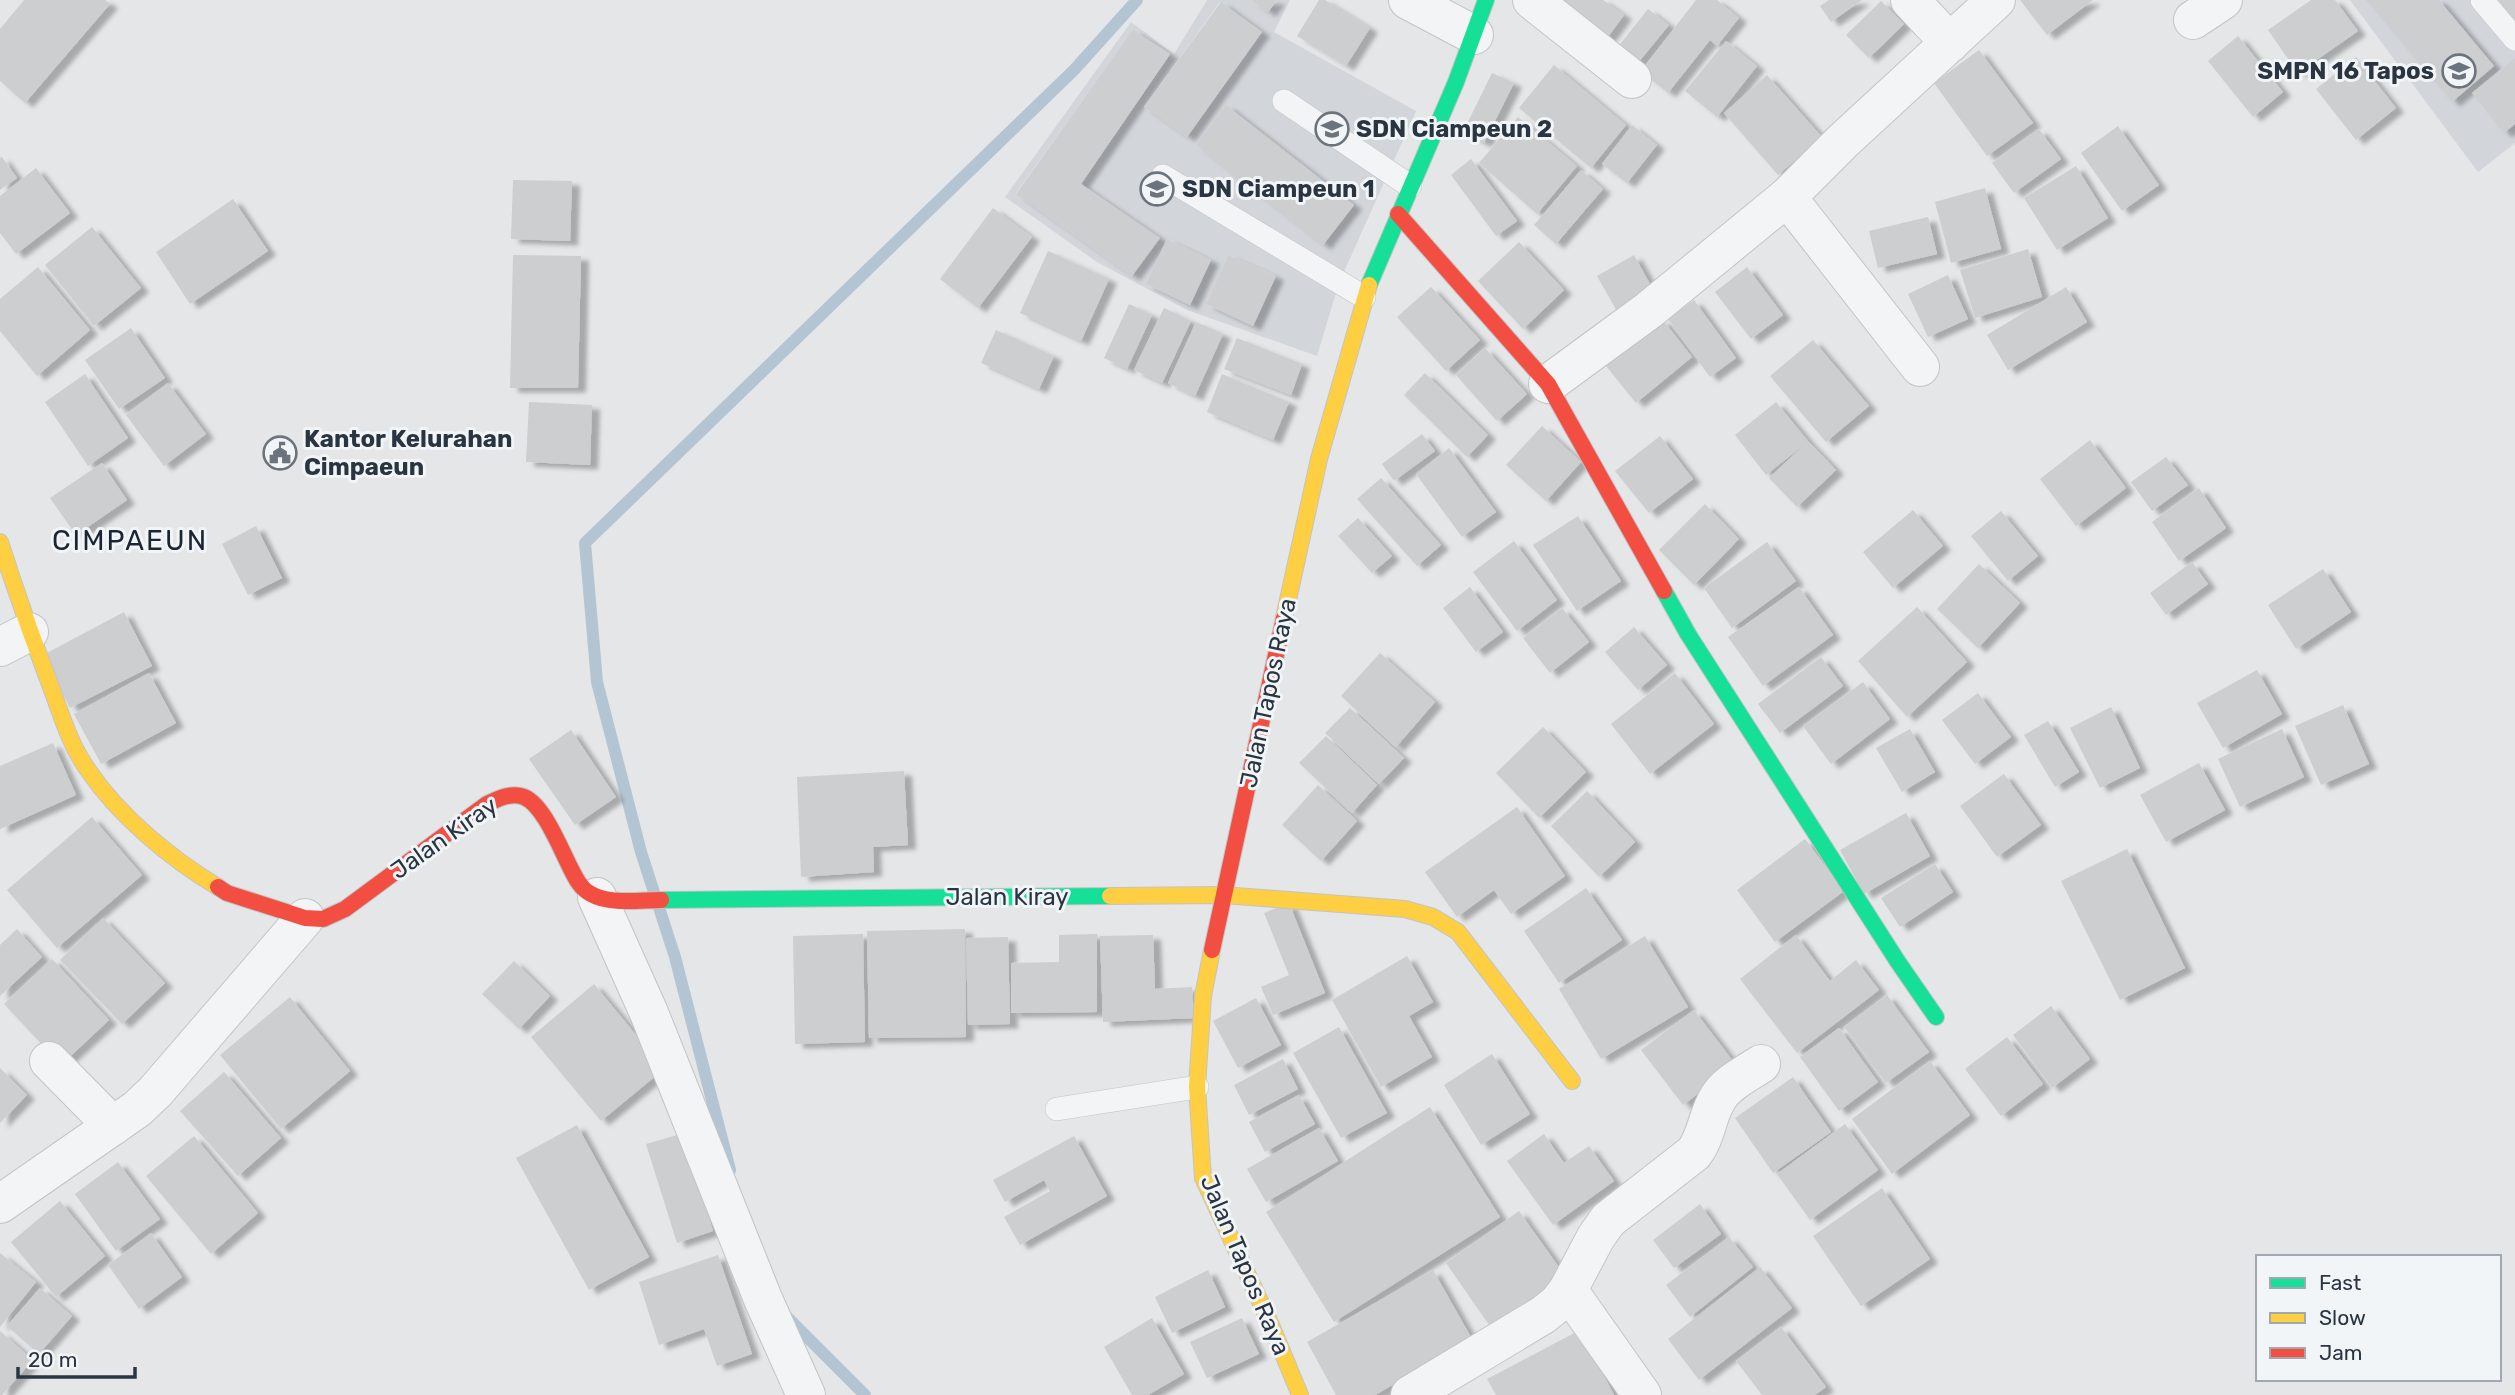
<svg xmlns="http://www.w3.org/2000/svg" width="2515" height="1395" viewBox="0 0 2515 1395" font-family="Rubik,sans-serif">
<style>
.built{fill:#d2d6db;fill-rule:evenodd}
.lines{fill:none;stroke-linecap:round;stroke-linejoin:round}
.stream{stroke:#b3c5d3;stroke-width:12}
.building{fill:#ccced0;filter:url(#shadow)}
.lane-casing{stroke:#c2c4c6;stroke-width:24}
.street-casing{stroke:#c2c4c6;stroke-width:40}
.fast-casing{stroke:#c2c4c6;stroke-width:18}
.slow-casing{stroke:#c2c4c6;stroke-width:18}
.jam-casing{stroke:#c2c4c6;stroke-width:18}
.lane{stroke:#f3f4f6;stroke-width:23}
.street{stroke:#f3f4f6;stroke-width:38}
.fast{stroke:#16e098;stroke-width:16}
.slow{stroke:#ffcf43;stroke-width:16}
.jam{stroke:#f24e42;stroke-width:16}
.labels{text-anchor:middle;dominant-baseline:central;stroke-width:6;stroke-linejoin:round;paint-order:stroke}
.poi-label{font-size:24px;font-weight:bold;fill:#2a3542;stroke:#f2f5f8;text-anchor:start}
.street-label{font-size:24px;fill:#2a3542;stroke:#f2f5f8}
.quarter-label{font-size:28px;letter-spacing:2px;fill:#1c2633;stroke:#f2f5f8}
</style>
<defs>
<filter id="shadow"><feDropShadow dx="8" dy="4.5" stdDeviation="2" flood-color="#0004"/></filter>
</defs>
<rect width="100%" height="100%" fill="#e4e6e8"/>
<g class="built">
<path d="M1207 0H1251L1268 12 1277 0H1290L1274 32 1416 111 1339 283 1317 356 1187 310 1097 262 1005 197 1131 22 1174 54ZM1220 2 1262 32 1187 137 1145 106ZM1133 31 1170 55 1081 184 1159 238 1132 276 1016 193ZM1226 106 1353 206 1324 244 1196 145ZM1167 239 1211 260 1190 305 1146 284ZM1228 255 1275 275 1253 326 1206 304Z"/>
<path d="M2350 0H2515V143L2478 172Z"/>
</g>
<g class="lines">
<g class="stream">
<path d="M730 1170 675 957 641 852 597 682 585 543 1074 70 1137 0"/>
<path d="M785 1315 865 1395"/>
</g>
</g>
<g class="building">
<path d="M24 0H105L110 4 25 103 0 81V29Z"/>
<path d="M1251 0H1277L1268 12Z"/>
<path d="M1319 0H1325L1370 28 1346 66 1297 36Z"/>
<path d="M1547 0H1603L1624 15 1605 41Z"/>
<path d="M1696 0H1717L1739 18 1717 46 1710 40 1668 93 1641 71Z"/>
<path d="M1829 0H1862L1831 22 1820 6Z"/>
<path d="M2020 0H2093L2047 35Z"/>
<path d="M2311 0H2335L2358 31 2298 73 2268 30Z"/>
<path d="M2366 0H2439L2494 66 2452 102Z"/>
<path d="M2493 0H2515V25Z"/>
<path d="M1881 1 1904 24 1869 58 1846 35Z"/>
<path d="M1221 2 1262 32 1187 137 1144 107Z"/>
<path d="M1648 9 1669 25 1637 64 1617 48Z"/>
<path d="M1133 30 1170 54 1081 184 1160 238 1132 276 1016 194Z"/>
<path d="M2238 36 2283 92 2253 117 2208 61Z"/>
<path d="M1726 41 1757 66 1717 117 1685 91Z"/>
<path d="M1979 50 2033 123 1987 156 1934 83Z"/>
<path d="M2356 57 2396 108 2356 140 2316 89Z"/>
<path d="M2515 58V124L2504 133 2472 93Z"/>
<path d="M1554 65 1626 125 1591 168 1519 108Z"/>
<path d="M1492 73 1514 83 1484 143 1463 132Z"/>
<path d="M1767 75 1822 137 1778 175 1724 113Z"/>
<path d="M1226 105 1354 205 1323 245 1196 145Z"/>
<path d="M1518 117 1577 166 1537 214 1479 163Z"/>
<path d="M1632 125 1657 145 1627 183 1602 164Z"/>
<path d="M2118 126 2159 185 2122 211 2081 153Z"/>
<path d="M2039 129 2061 159 2014 193 1992 163Z"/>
<path d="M2 157 17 178 0 190V158Z"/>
<path d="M1471 159 1517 221 1496 236 1451 175Z"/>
<path d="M2076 166 2108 218 2057 250 2024 198Z"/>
<path d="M36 168 70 213 16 254 0 233V196Z"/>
<path d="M1581 170 1603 189 1556 244 1534 225Z"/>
<path d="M513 180 572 181 570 241 511 239Z"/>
<path d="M1985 188 2001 249 1951 263 1935 202Z"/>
<path d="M233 199 268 251 190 304 156 252Z"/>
<path d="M993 208 1032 237 978 308 940 279Z"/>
<path d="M1928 217 1937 254 1878 268 1869 231Z"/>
<path d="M92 227 141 288 94 326 45 265Z"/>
<path d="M1167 239 1211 260 1190 305 1146 284Z"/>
<path d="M1519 242 1564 290 1523 329 1478 281Z"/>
<path d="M2028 249 2042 297 1975 318 1960 270Z"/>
<path d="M1048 251 1109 279 1081 341 1020 313Z"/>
<path d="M513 255 581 256 578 388H510Z"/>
<path d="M1228 255 1276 276 1253 326 1206 304Z"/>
<path d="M1634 255 1656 295 1619 315 1597 276Z"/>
<path d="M38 267 90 330 37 376 0 331V299Z"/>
<path d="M1747 267 1783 315 1751 339 1715 292Z"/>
<path d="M1948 275 1968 319 1928 337 1908 294Z"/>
<path d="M1431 287 1480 340 1446 371 1397 317Z"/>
<path d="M2066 287 2087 322 2008 370 1987 335Z"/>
<path d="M1694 300 1736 358 1710 377 1668 319Z"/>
<path d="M1129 304 1152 315 1127 369 1104 358Z"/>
<path d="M1164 308 1191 321 1162 383 1134 370Z"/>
<path d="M1662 319 1692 357 1636 403 1606 366Z"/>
<path d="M1196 322 1223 334 1195 396 1168 383Z"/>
<path d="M131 328 165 378 119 409 85 360Z"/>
<path d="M996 330 1054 356 1039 389 981 363Z"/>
<path d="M1237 338 1302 364 1291 395 1224 369Z"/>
<path d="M1813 340 1869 406 1826 442 1770 376Z"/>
<path d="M1485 348 1527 394 1497 421 1456 375Z"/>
<path d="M1425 373 1488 435 1467 457 1404 395Z"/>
<path d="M85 374 128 438 88 466 45 402Z"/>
<path d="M1222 374 1289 402 1273 440 1207 412Z"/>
<path d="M168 383 206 434 164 466 126 415Z"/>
<path d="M529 402 592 405 590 465 526 462Z"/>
<path d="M1776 402 1808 441 1836 470 1797 507 1769 478 1805 444 1766 475 1735 435Z"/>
<path d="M1542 426 1581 462 1546 501 1506 465Z"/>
<path d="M1422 434 1435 451 1394 481 1382 464Z"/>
<path d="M1660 436 1693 479 1649 513 1615 471Z"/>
<path d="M2090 440 2126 488 2076 526 2040 479Z"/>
<path d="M1449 448 1496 512 1462 537 1416 474Z"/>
<path d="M2166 457 2188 485 2152 511 2131 482Z"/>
<path d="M102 463 127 500 76 535 50 498Z"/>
<path d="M1381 478 1441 545 1417 566 1357 499Z"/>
<path d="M2199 488 2226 528 2179 561 2152 522Z"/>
<path d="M1705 504 1739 539 1694 585 1659 550Z"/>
<path d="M1913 510 1943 546 1893 588 1863 552Z"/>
<path d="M2001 511 2038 556 2008 581 1971 536Z"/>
<path d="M1578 516 1621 581 1577 611 1533 545Z"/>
<path d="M1358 518 1392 556 1372 573 1338 536Z"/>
<path d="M256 526 282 578 248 595 222 544Z"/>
<path d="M1514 541 1557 600 1517 631 1473 572Z"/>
<path d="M1767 542 1796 581 1732 628 1704 588Z"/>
<path d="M2192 562 2208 584 2166 615 2150 593Z"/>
<path d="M1979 564 2020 603 1978 648 1937 609Z"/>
<path d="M2323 569 2351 612 2296 649 2268 605Z"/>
<path d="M1470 587 1503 632 1476 652 1443 608Z"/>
<path d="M1799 587 1833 635 1763 686 1728 637Z"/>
<path d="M1917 607 1967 662 1907 717 1858 661Z"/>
<path d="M1562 608 1589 642 1550 673 1523 638Z"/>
<path d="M124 612 152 666 70 708 43 655Z"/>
<path d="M1634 627 1667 665 1638 690 1605 652Z"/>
<path d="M1380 653 1435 702 1396 747 1341 696Z"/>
<path d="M1821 657 1843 686 1780 733 1758 704Z"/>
<path d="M2257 670 2282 714 2223 748 2197 703Z"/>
<path d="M149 673 176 723 101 764 74 714Z"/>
<path d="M1675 673 1714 724 1650 774 1611 724Z"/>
<path d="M1863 682 1890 719 1831 764 1803 726Z"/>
<path d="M1978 693 2011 737 1975 764 1942 720Z"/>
<path d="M2343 705 2369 764 2321 785 2295 726Z"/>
<path d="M2111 707 2140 768 2100 788 2070 728Z"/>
<path d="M1350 708 1404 758 1379 784 1325 733Z"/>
<path d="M2048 721 2079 772 2055 787 2024 735Z"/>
<path d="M1543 727 1586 772 1539 818 1496 773Z"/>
<path d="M1910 729 1935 772 1902 792 1876 748Z"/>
<path d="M2282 729 2304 777 2240 807 2218 759Z"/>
<path d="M571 730 616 797 575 825 529 759Z"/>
<path d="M1326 736 1377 785 1352 813 1299 763Z"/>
<path d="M53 743 76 795 0 829V766Z"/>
<path d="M2199 763 2225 810 2166 842 2140 795Z"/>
<path d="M904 771 908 845 873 847 874 872 801 877 797 777Z"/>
<path d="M2004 774 2041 825 1997 857 1960 806Z"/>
<path d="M1318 785 1357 821 1321 861 1282 825Z"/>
<path d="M1587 791 1635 842 1599 877 1551 826Z"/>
<path d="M1517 807 1565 876 1511 914 1494 890 1457 917 1425 872Z"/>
<path d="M1906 813 1930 856 1864 894 1840 850Z"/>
<path d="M92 817 142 875 57 948 7 890Z"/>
<path d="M1805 839 1844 891 1775 942 1737 890Z"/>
<path d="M2127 849 2185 968 2120 1000 2061 881Z"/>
<path d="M1935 864 1953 892 1900 927 1881 898Z"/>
<path d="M1586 888 1622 940 1559 983 1524 931Z"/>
<path d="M1289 903 1325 993 1273 1015 1261 987 1289 975 1264 913Z"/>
<path d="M103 918 165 983 122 1024 60 960Z"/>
<path d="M17 929 42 957 0 996V945Z"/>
<path d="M965 929 966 1037 869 1038 867 931Z"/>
<path d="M863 934 865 1042 795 1044 793 936Z"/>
<path d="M1097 934V1012L1011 1013V963L1059 962V935Z"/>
<path d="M1153 935 1155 989 1192 987 1194 1018 1103 1022 1100 936Z"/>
<path d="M1796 935 1830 981 1856 960 1879 990 1797 1053 1740 979Z"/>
<path d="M1645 936 1688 1007 1601 1059 1559 989Z"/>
<path d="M1008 937 1010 1024 968 1025 966 938Z"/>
<path d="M1407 956 1433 1002 1409 1016 1432 1057 1381 1087 1332 1000Z"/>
<path d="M52 959 109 1020 61 1065 4 1004Z"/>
<path d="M514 961 550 996 519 1029 482 994Z"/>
<path d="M594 984 664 1069 601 1121 531 1037Z"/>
<path d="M1887 995 1929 1052 1886 1083 1844 1027Z"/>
<path d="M290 997 350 1071 281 1129 220 1055Z"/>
<path d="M1256 998 1281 1045 1238 1068 1213 1021Z"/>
<path d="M2051 1006 2090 1059 2052 1088 2013 1035Z"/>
<path d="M1694 1010 1736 1065 1683 1105 1641 1050Z"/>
<path d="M1339 1027 1387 1113 1341 1138 1293 1053Z"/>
<path d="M1839 1028 1878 1082 1839 1111 1800 1057Z"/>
<path d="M2007 1037 2043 1084 2001 1116 1965 1069Z"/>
<path d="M1492 1054 1530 1114 1481 1145 1444 1085Z"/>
<path d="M1283 1059 1298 1089 1249 1115 1234 1085Z"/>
<path d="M1930 1061 1970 1115 1892 1174 1852 1119Z"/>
<path d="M0 1068 27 1095 0 1123Z"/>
<path d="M224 1072 281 1138 238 1176 180 1111Z"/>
<path d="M1793 1077 1831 1132 1773 1173 1735 1118Z"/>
<path d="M1299 1095 1315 1124 1265 1152 1249 1122Z"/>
<path d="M1430 1107 1500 1217 1334 1322 1266 1212Z"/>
<path d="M1845 1124 1878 1170 1810 1220 1777 1174Z"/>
<path d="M577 1125 649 1257 589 1290 516 1158Z"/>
<path d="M1319 1128 1338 1161 1266 1202 1247 1169Z"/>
<path d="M684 1133 713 1231 677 1243 646 1144Z"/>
<path d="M1544 1134 1564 1163 1589 1146 1614 1181 1553 1225 1507 1161Z"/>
<path d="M194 1136 258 1213 211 1254 146 1176Z"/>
<path d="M1074 1136 1107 1196 1020 1245 1004 1217 1050 1191 1044 1180 1005 1202 993 1180Z"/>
<path d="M118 1162 160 1219 116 1251 75 1194Z"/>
<path d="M1882 1188 1930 1259 1861 1306 1813 1236Z"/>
<path d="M60 1201 105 1256 56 1297 11 1242Z"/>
<path d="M1700 1204 1721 1234 1674 1268 1653 1240Z"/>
<path d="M1519 1211 1568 1280 1494 1332 1446 1263Z"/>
<path d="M151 1233 182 1277 139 1309 108 1265Z"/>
<path d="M1729 1237 1753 1267 1690 1317 1666 1285Z"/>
<path d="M0 1253 36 1282 0 1327Z"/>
<path d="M718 1255 752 1354 717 1366 704 1329 659 1345 639 1282Z"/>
<path d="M1760 1267 1792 1308 1699 1380 1668 1339Z"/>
<path d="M1208 1270 1225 1307 1172 1333 1155 1297Z"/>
<path d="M1433 1270 1472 1339 1375 1395H1336L1307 1342Z"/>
<path d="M40 1288 72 1316 39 1354 7 1326Z"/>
<path d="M1152 1318 1184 1374 1148 1395H1132L1104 1347Z"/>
<path d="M1242 1318 1259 1354 1207 1378 1190 1342Z"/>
<path d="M1781 1327 1826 1387 1815 1395H1762L1736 1361Z"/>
<path d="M1580 1330 1614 1395H1496L1487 1379Z"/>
<path d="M0 1331 33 1360 2 1395H0Z"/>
</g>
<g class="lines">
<defs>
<g id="lane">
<path d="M2482 0 2515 39"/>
<path d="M1284 101 1410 186"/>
<path d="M1163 176 1364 297"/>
<path d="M1057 1109 1197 1087"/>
</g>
<g id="street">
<path d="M1408 0 1474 35"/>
<path d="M1532 0 1632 79"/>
<path d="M1910 0 1950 43"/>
<path d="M2193 20 2223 0"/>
<path d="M1787 197 1920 367"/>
<path d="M1548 384 1649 310 1787 197 1843 141 1996 0"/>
<path d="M0 647 29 632"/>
<path d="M597 897 649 1013 763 1299 806 1395"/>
<path d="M49 1061 113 1126"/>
<path d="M0 1204 137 1109 155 1092 305 918"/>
<path d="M1568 1290 1642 1395"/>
<path d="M1410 1395 1543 1315 1558 1303 1568 1290 1596 1237 1608 1220 1694 1153C1707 1136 1707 1115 1718 1098 1727 1083 1746 1074 1761 1064"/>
</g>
<g id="fast">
<path d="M1369 285 1456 82 1486 0"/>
<path d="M1664 591 1688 634 1898 962 1936 1017"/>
<path d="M661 900 1110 896"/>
</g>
<g id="slow">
<path d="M0 542C17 595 35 646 55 698 64 723 72 748 88 770 119 816 171 859 218 887"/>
<path d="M1284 618 1319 459 1369 285"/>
<path d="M1110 896 1223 895 1405 909 1433 917 1458 932 1572 1081"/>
<path d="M1212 950 1203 996 1197 1087 1203 1178 1271 1325 1300 1395"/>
</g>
<g id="jam">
<path d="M1398 214 1548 384 1664 591"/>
<path d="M218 887 227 893 305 918 323 919 345 909 487 804C498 799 511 792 524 797 544 805 561 850 571 869 576 879 581 889 591 894 610 905 640 900 661 900"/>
<path d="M1212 950 1284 618"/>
</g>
</defs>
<use href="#lane" class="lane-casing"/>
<use href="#street" class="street-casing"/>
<use href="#fast" class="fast-casing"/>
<use href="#slow" class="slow-casing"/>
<use href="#jam" class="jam-casing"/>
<use href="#lane" class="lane"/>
<use href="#street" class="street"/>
<use href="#fast" class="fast"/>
<use href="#slow" class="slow"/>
<use href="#jam" class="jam"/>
</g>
<defs>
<symbol id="school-ring" viewBox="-11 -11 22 22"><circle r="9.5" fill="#f2f5f8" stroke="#6b737c" stroke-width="1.5"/><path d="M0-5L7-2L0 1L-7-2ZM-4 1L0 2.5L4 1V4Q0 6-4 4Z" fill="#6b737c"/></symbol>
<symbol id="civic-ring" viewBox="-11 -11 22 22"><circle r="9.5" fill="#f2f5f8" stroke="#6b737c" stroke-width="1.5"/><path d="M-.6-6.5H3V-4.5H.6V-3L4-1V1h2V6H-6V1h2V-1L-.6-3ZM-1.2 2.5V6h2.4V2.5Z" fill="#6b737c"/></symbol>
</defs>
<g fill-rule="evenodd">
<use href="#school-ring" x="2440" y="52" width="38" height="38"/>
<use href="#school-ring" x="1313" y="110" width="38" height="38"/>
<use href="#school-ring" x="1138" y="170" width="38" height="38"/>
<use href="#civic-ring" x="261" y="434" width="38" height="38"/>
</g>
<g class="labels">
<g class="poi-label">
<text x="2434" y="71" text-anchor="end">SMPN 16 Tapos</text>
<text x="1356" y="129">SDN Ciampeun 2</text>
<text x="1182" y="189">SDN Ciampeun 1</text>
<text x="304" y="439">Kantor Kelurahan<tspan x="304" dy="28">Cimpaeun</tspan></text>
</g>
<g class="street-label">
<text transform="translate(1268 693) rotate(-78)">Jalan Tapos Raya</text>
<text transform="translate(444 838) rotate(-35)">Jalan Kiray</text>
<text x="1007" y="897">Jalan Kiray</text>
<text transform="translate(1245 1265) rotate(67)">Jalan Tapos Raya</text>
</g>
<g class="quarter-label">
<text x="130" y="540">CIMPAEUN</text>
</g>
</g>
<rect x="2256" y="1255" width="245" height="126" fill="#f2f5f8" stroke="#a2a8af" stroke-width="2"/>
<rect x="2270" y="1278" width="35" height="10" fill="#16e098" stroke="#a2a8af" stroke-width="2"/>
<text x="2319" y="1290" font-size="21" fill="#2a3542">Fast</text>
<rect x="2270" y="1313" width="35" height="10" fill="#ffcf43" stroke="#a2a8af" stroke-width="2"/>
<text x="2319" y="1325" font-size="21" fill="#2a3542">Slow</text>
<rect x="2270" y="1348" width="35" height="10" fill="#f24e42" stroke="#a2a8af" stroke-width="2"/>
<text x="2319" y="1360" font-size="21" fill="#2a3542">Jam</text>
<path d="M18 1367v10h117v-10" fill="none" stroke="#2a3542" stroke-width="3.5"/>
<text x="28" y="1367" font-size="21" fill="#2a3542" stroke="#f2f5f8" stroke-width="5" paint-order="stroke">20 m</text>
</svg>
